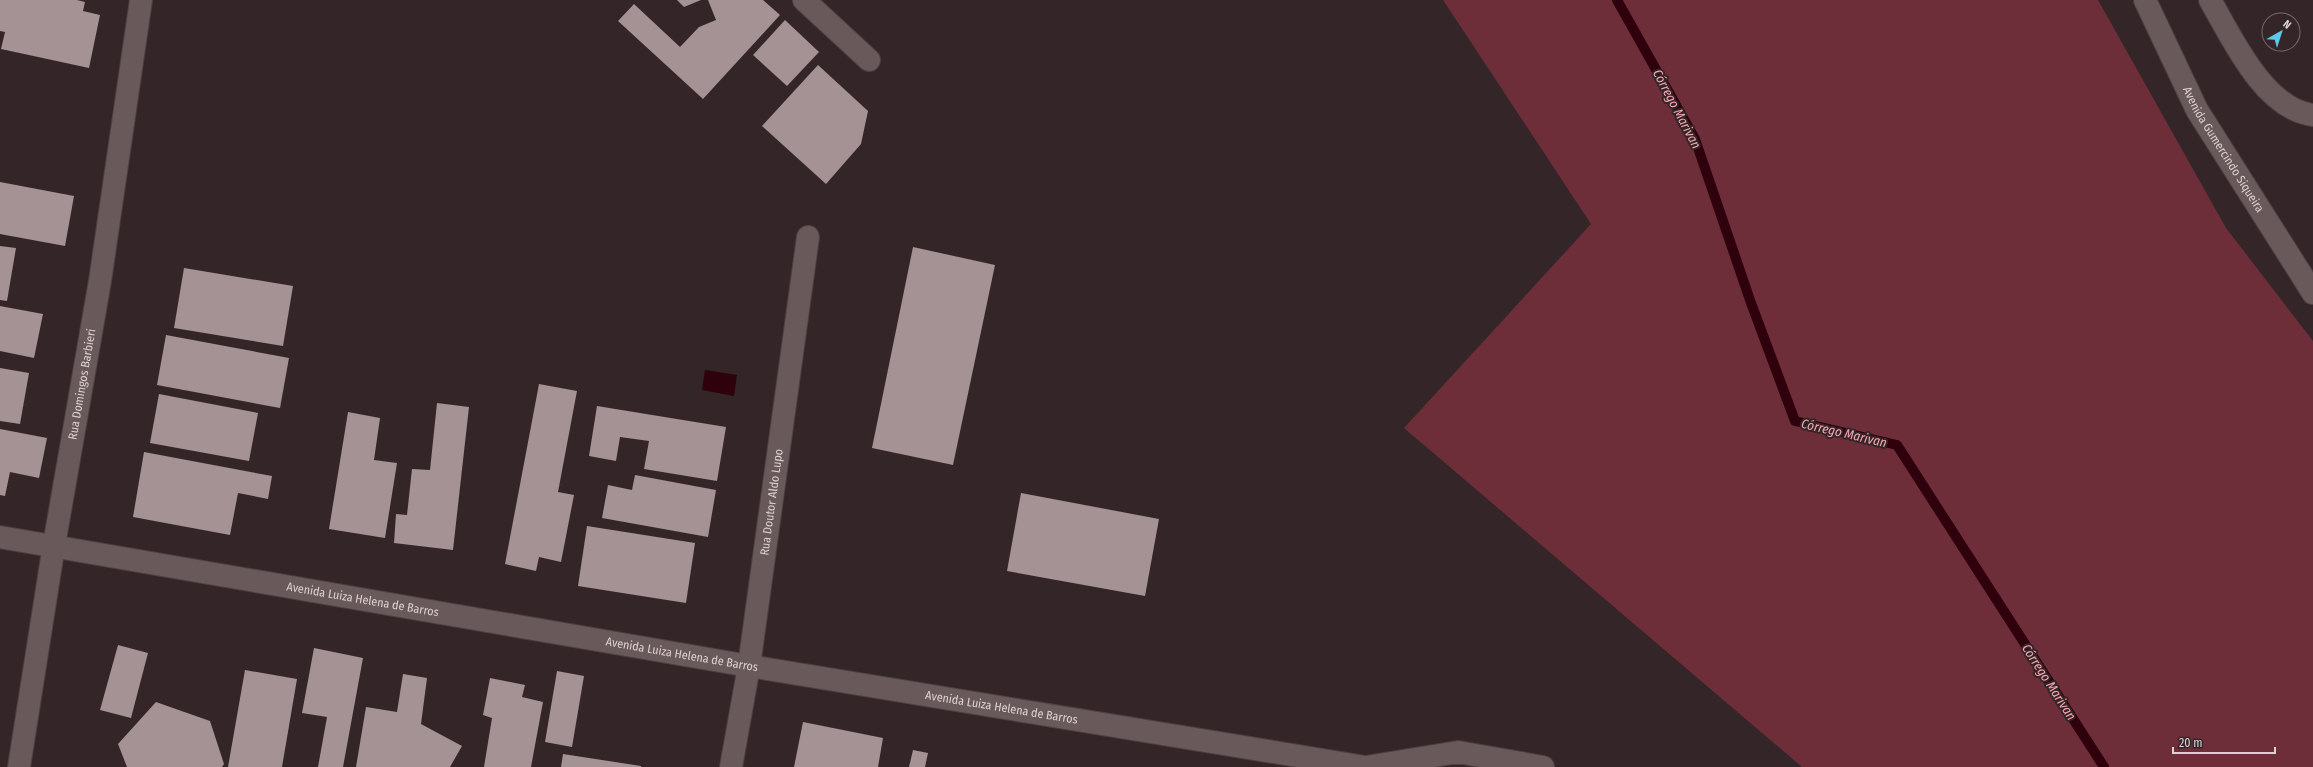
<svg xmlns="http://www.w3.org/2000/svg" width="2313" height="767" viewBox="0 0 2313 767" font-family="'Fira Sans Condensed',sans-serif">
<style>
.green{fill:#6d2e3a}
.water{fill:#2f010d}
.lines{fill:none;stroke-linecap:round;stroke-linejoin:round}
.stream{stroke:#2f010d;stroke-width:10}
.building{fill:#a49294}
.minor-casing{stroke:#4d4142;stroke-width:24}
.minor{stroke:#69595b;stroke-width:22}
.labels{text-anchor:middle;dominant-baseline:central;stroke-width:4;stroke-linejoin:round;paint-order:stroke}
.street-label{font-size:12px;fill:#dbd1d2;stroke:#342628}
.water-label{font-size:13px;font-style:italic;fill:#f6a6b1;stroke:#342628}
</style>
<rect width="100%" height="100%" fill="#342628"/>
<path class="green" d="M1443 0H2098L2226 228 2313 341V767H1802L1404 428 1591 224Z"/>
<path class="water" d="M705 370 737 375 734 396 702 390Z"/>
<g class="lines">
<path class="stream" d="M1617 0 1695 139 1751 303 1795 421 1897 445 2104 767"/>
</g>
<g class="building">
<path d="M0 0H77L85 2 83 11 100 15 89 68 1 49 5 32 0 31Z"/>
<path d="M677 0H701L684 7Z"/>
<path d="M708 0H763L780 15 703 99 618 21 634 4 680 47 699 27 716 20Z"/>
<path d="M785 20 819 52 787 86 753 55Z"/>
<path d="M818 65 868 111 861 144 826 184 762 126Z"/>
<path d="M0 182 74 196 65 246 0 234Z"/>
<path d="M0 246 16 248 7 301 0 300Z"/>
<path d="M913 247 995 265 953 465 872 448Z"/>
<path d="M184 268 293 286 283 346 174 328Z"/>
<path d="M0 306 43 314 34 358 0 351Z"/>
<path d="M166 335 289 358 280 408 157 385Z"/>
<path d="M0 368 29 373 20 424 0 421Z"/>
<path d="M539 384 577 391 558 492 574 495 561 562 539 557 536 571 505 564Z"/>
<path d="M159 394 258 413 249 461 150 443Z"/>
<path d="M437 403 469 407 453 550 394 543 396 514 407 515 412 469 430 470Z"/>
<path d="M597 406 726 427 717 481 644 469 649 441 620 437 616 461 589 456Z"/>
<path d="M348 412 380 418 374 460 397 463 385 538 329 529Z"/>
<path d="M0 429 47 438 39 478 10 472 5 496 0 495Z"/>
<path d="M144 452 272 476 268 499 238 493 230 535 133 517Z"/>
<path d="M635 475 716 490 708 537 602 518 608 485 632 490Z"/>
<path d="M1021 493 1159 519 1145 596 1007 571Z"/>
<path d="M587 526 695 543 686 603 578 586Z"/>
<path d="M118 645 148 653 131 718 100 710Z"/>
<path d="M314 648 363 658 343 767H318L327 717 302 713Z"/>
<path d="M245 670 297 679 282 767H228Z"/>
<path d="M557 671 584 676 572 747 545 742Z"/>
<path d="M403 674 427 678 421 724 462 746 450 767H356L366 707 397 712Z"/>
<path d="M490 678 525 685 522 697 543 702 531 767H484L492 718 483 715Z"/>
<path d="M156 702 210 721 224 764 222 767H127L118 744Z"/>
<path d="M803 722 883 738 878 767H794Z"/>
<path d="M913 750 928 753 925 767H909Z"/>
<path d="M563 754 641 766V767H561Z"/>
</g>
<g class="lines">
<defs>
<g id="minor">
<path d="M804 0 869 60"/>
<path id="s1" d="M2145 0 2197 110 2313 293"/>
<path d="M2210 0C2232 38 2264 109 2313 115"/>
<path id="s2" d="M0 537 749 666 1365 767"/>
<path id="s3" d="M19 767 54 545 100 281 141 0"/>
<path id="s4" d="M731 767 749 666 808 237"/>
<path d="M1366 767 1458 752 1543 767"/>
</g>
</defs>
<use href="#minor" class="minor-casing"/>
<use href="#minor" class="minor"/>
</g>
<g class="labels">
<g class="street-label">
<text stroke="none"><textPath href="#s1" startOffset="169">Avenida Gumercindo Siqueira</textPath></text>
<text stroke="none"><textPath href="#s3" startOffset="388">Rua Domingos Barbieri</textPath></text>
<text stroke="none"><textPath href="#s4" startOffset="268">Rua Doutor Aldo Lupo</textPath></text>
<text stroke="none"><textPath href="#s2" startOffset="368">Avenida Luiza Helena de Barros</textPath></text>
<text stroke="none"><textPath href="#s2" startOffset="692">Avenida Luiza Helena de Barros</textPath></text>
<text stroke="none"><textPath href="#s2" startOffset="1016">Avenida Luiza Helena de Barros</textPath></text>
</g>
<g class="water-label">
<text transform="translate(1677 109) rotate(62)">Córrego Marivan</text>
<text transform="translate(1844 433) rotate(13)">Córrego Marivan</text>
<text transform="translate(2049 682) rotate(57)">Córrego Marivan</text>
</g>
</g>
<g transform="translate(2281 32) rotate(39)"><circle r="19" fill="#342628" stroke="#776a6c"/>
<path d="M0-3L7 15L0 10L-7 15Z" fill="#5cc7e7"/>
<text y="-6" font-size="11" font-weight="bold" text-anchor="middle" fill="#dbd1d2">N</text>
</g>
<path d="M2173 747v6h102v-6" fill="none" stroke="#dbd1d2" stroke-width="2"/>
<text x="2179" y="747" font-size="12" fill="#dbd1d2" stroke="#342628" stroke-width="3" paint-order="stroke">20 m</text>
</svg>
